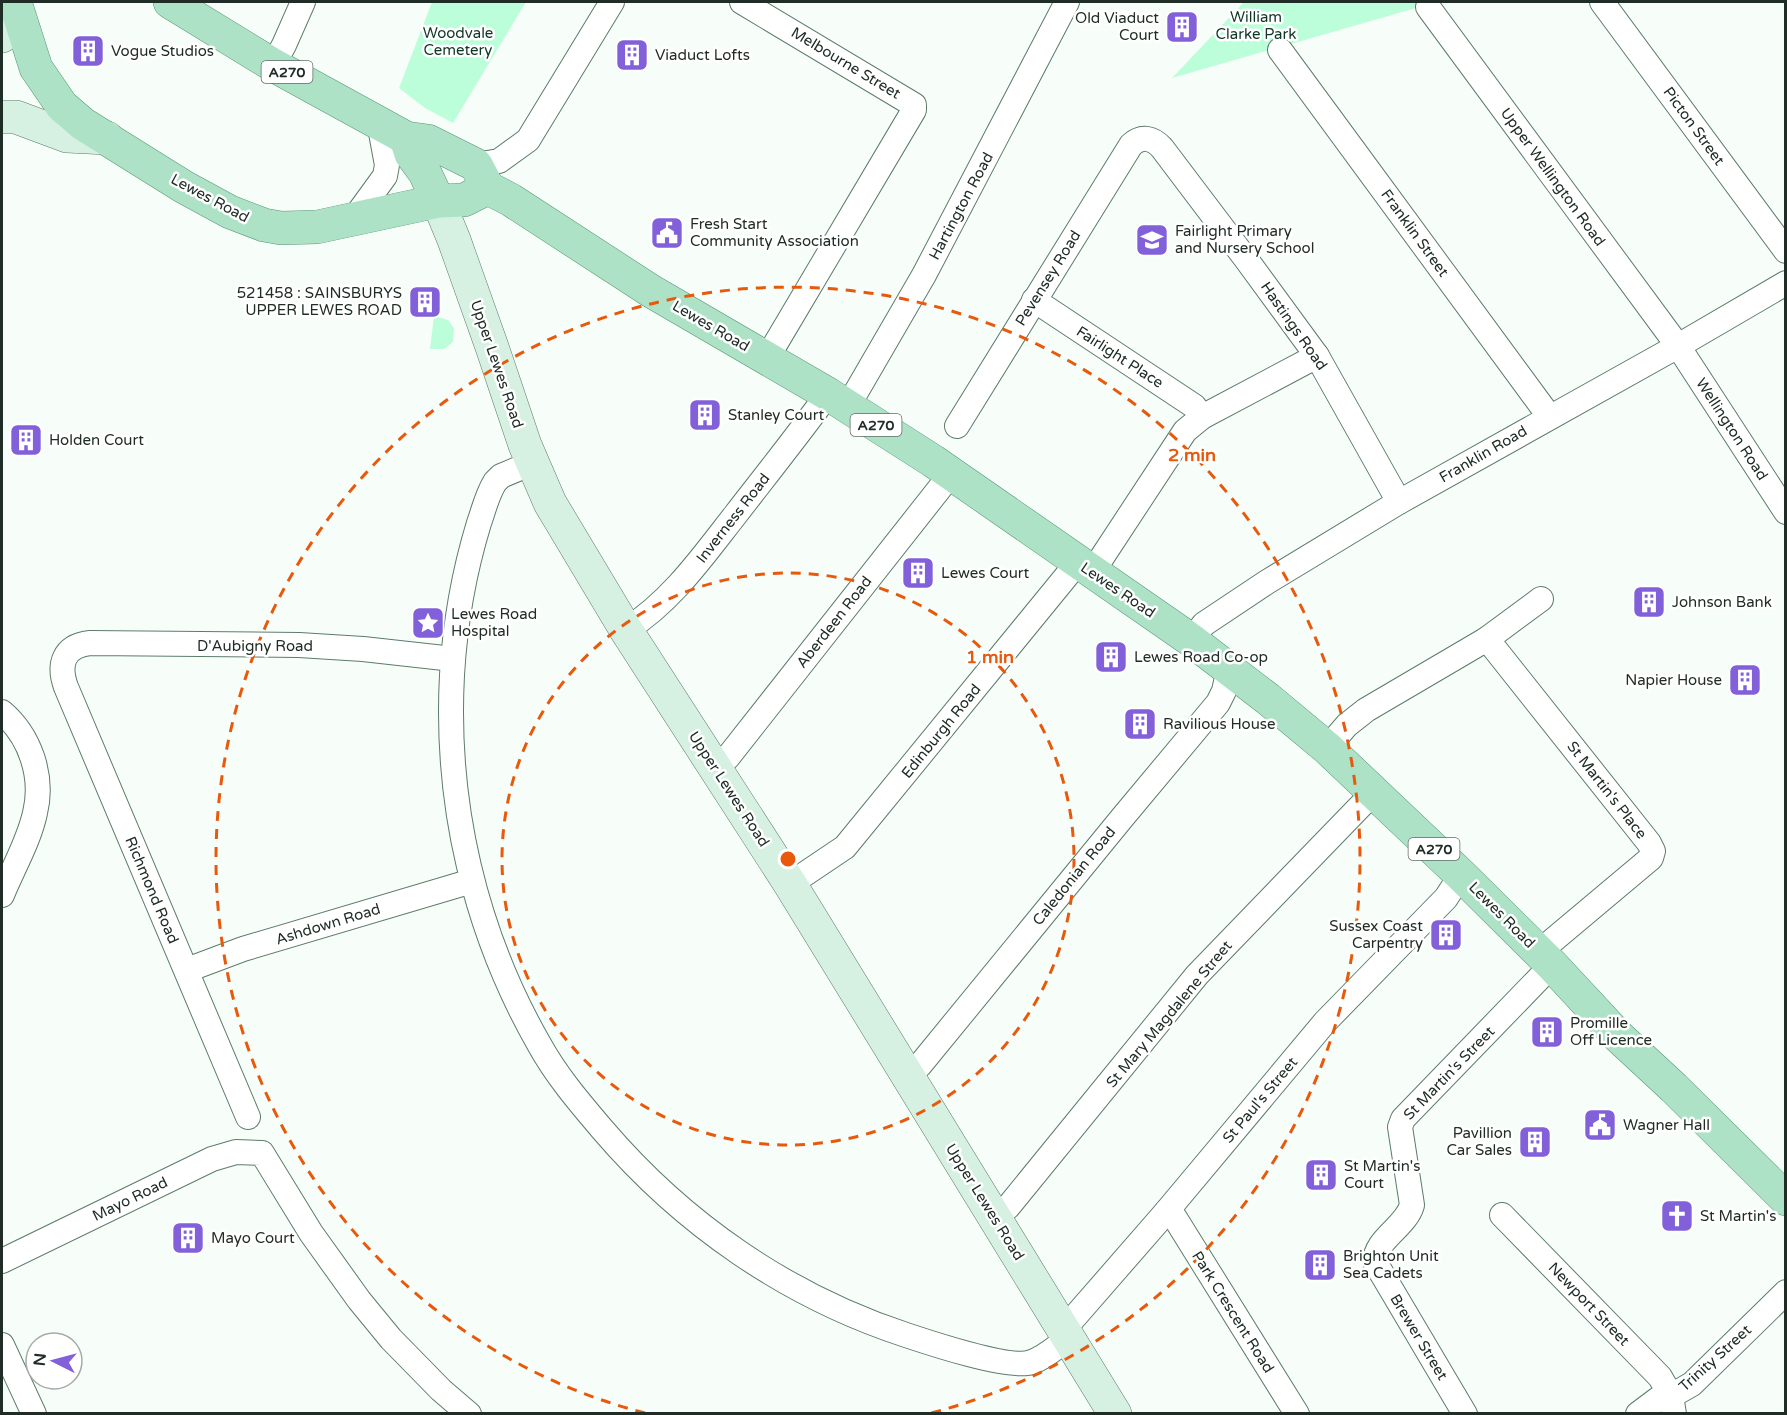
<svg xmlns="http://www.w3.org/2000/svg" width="1787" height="1415" viewBox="0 0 1787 1415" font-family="'Varela Round',sans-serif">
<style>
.green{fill:#bbfed9}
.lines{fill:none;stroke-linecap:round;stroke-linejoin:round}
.street-casing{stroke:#5c7c6a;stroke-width:26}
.secondary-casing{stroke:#5c7c6a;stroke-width:34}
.primary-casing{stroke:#589675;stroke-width:34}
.street{stroke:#fff;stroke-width:24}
.secondary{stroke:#d6f0e2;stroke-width:33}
.primary{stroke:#ade2c6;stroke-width:33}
.ring{fill:none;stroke:#e8590c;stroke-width:3;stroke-dasharray:10 8}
.labels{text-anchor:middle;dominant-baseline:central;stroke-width:5;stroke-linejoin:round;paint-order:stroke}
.shield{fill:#fff;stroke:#636c67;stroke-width:1.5}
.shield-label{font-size:14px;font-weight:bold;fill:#202d26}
.park-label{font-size:15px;fill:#103624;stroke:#fff}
.poi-label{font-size:15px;fill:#202d26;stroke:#fff;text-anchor:start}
.street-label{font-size:15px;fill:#202d26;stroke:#fff}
.centre{fill:#e8590c;stroke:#fff;stroke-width:3}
.ring-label{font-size:18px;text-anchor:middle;font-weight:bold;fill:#e8590c;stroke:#fff;stroke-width:5;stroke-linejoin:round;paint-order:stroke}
</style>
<rect width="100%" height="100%" fill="#f7fef9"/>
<g class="green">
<path d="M432 2H526L453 123 425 108 399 88Z"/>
<path d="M1244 2H1437L1172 78Z"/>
<path d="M434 316 448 320 454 328 453 342 444 349H430Z"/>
</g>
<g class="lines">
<defs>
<g id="street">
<path d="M742 2 914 105V110L767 358"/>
<path d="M1602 2 1786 251"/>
<path d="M1428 7 1678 346 1786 512"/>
<path d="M1280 50 1549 416"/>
<path d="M273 65 284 45 303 2"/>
<path d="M476 165 499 161 528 140 612 2"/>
<path d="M353 220 385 176 387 165 379 122"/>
<path d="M1034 300 1194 406 1202 417"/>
<path d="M848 406 924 275 1067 2"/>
<path d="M957 426 1131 145C1142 135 1153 138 1162 148L1246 259 1317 356 1399 502"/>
<path d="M532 463 501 476 495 482C487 495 484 509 479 523 464 572 455 623 452 675 445 804 475 932 539 1044 556 1075 579 1102 602 1129 683 1224 787 1296 906 1335 930 1343 1011 1370 1032 1362 1046 1357 1057 1346 1069 1338"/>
<path d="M1093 571 1185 431 1202 417 1317 356"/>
<path d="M626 630C672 601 703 556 736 514 767 474 798 435 828 394"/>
<path d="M1487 639 1541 599"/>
<path d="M1191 640 1204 624 1267 582 1399 502 1678 346 1786 283"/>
<path d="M2 712C30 736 44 776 35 813 29 841 13 868 2 895"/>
<path d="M1327 748 1347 725 1366 710 1487 639 1649 843 1653 851 1651 858 1539 952"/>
<path d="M715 768 728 757 951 474"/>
<path d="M790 884 845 847 1078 562"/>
<path d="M187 970 243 949 472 881"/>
<path d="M907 1075 920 1065 1122 818 1218 703 1224 691 1229 669"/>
<path d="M248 1117 66 687C58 665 63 646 90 643L299 645 363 649 453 659"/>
<path d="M1167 1211 1175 1218 1297 1414"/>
<path d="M1502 1215 1660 1377 1671 1396 1674 1414"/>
<path d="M995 1217 1008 1207 1197 975 1375 791"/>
<path d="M2 1261 212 1159 236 1152 262 1153 311 1233 359 1300 391 1339 441 1390 469 1414"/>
<path d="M1061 1326 1072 1320 1167 1211 1325 1022 1446 898 1461 875"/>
<path d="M2 1345 34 1414"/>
<path d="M1465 1414 1375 1262C1375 1239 1406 1227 1412 1205L1400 1127 1403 1119 1552 965"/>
<path d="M1638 1414 1658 1399 1671 1396 1692 1384 1786 1292"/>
</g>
<g id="secondary">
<path d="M2 36 16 8"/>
<path d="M2 117H16L67 136 107 138"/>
<path d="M438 201 454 240 492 347 525 445 550 503 626 630 790 884 1115 1414"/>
</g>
<g id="primary">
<path d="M15 2 36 68 62 106 83 124 184 187 230 212 264 225 281 228 317 227 438 201 464 200 488 188"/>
<path d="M170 2 273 65 406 138 428 141 476 165 488 188 511 200 651 291 828 394 933 461 1191 640 1268 699 1327 748 1461 875 1552 965 1619 1037 1674 1088 1786 1199"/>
<path d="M406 138 411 154 425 173 438 201"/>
</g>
</defs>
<use href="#street" class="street-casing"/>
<use href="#secondary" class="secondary-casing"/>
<use href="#primary" class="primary-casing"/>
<use href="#street" class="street"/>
<use href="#secondary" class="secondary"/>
<use href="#primary" class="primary"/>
</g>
<g class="ring">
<circle cx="788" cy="859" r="286"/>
<path d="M645 1413A572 572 0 1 1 931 1413"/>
</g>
<defs>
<symbol id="building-square" viewBox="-11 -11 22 22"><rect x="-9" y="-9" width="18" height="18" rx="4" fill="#8160da" stroke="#fff"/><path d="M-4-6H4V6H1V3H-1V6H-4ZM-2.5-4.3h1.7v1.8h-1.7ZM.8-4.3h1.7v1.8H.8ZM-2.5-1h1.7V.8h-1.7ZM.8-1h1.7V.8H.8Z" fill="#fff"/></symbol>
<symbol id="civic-square" viewBox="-11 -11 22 22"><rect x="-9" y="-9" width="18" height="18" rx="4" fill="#8160da" stroke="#fff"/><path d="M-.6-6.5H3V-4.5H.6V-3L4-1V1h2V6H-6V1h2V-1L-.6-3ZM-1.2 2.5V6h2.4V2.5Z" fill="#fff"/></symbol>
<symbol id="school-square" viewBox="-11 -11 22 22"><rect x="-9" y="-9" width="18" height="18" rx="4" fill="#8160da" stroke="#fff"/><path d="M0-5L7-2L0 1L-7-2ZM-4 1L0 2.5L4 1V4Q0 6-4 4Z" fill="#fff"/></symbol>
<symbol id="sight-square" viewBox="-11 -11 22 22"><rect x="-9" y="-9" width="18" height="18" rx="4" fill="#8160da" stroke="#fff"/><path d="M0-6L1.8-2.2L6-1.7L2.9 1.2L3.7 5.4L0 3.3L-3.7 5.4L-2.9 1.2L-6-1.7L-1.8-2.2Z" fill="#fff"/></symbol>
<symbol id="church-square" viewBox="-11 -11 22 22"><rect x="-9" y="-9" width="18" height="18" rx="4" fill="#8160da" stroke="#fff"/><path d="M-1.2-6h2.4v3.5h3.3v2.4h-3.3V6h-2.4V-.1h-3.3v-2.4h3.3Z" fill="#fff"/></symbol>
</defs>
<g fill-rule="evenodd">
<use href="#building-square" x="1163" y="8" width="38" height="38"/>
<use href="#building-square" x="69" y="32" width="38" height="38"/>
<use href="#building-square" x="613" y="36" width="38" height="38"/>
<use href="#civic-square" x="648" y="214" width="38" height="38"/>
<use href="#school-square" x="1133" y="221" width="38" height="38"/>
<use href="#building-square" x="406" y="283" width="38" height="38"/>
<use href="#building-square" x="686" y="396" width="38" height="38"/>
<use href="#building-square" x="7" y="421" width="38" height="38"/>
<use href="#building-square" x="899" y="554" width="38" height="38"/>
<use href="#building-square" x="1630" y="583" width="38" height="38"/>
<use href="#sight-square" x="409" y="604" width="38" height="38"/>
<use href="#building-square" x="1092" y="638" width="38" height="38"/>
<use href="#building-square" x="1726" y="661" width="38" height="38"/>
<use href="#building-square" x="1121" y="705" width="38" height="38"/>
<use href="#building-square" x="1427" y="916" width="38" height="38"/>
<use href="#building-square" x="1528" y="1013" width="38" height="38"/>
<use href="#civic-square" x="1581" y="1106" width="38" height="38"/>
<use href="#building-square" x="1516" y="1123" width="38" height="38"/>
<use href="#building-square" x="1302" y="1156" width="38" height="38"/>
<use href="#church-square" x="1658" y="1197" width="38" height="38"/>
<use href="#building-square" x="169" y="1219" width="38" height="38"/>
<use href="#building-square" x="1301" y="1246" width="38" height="38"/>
</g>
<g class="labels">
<g class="shield">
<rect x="261.5" y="61" width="51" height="22" rx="4.5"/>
<rect x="850.5" y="414" width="51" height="22" rx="4.5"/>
<rect x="1408.5" y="838" width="51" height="22" rx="4.5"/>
</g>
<g class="shield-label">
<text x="287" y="72">A270</text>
<text x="876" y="425">A270</text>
<text x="1434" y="849">A270</text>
</g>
<g class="park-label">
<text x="1256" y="17">William<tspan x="1256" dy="17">Clarke Park</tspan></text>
<text x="458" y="33">Woodvale<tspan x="458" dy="17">Cemetery</tspan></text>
</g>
<g class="poi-label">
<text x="1159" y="18" text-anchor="end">Old Viaduct<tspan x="1159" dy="17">Court</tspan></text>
<text x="111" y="51">Vogue Studios</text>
<text x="655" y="55">Viaduct Lofts</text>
<text x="690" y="224">Fresh Start<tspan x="690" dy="17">Community Association</tspan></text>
<text x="1175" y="231">Fairlight Primary<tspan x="1175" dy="17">and Nursery School</tspan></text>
<text x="402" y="293" text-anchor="end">521458 : SAINSBURYS<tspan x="402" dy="17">UPPER LEWES ROAD</tspan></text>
<text x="728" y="415">Stanley Court</text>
<text x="49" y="440">Holden Court</text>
<text x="941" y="573">Lewes Court</text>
<text x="1672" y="602">Johnson Bank</text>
<text x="451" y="614">Lewes Road<tspan x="451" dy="17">Hospital</tspan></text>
<text x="1134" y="657">Lewes Road Co-op</text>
<text x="1722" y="680" text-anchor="end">Napier House</text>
<text x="1163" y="724">Ravilious House</text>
<text x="1423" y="926" text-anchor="end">Sussex Coast<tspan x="1423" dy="17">Carpentry</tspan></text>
<text x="1570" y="1023">Promille<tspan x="1570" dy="17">Off Licence</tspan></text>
<text x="1623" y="1125">Wagner Hall</text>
<text x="1512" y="1133" text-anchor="end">Pavillion<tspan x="1512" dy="17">Car Sales</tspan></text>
<text x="1344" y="1166">St Martin's<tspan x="1344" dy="17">Court</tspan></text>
<text x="1700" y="1216">St Martin's</text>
<text x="211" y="1238">Mayo Court</text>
<text x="1343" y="1256">Brighton Unit<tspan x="1343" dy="17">Sea Cadets</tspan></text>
</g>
<g class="street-label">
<text transform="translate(846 63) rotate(31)">Melbourne Street</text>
<text transform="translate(1694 126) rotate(54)">Picton Street</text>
<text transform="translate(1553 177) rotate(54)">Upper Wellington Road</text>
<text transform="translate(210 198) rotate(28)">Lewes Road</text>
<text transform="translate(961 206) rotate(-62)">Hartington Road</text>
<text transform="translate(1415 233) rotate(54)">Franklin Street</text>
<text transform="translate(1048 278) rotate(-58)">Pevensey Road</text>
<text transform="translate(711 326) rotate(30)">Lewes Road</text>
<text transform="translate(1294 326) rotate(55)">Hastings Road</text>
<text transform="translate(1120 357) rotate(33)">Fairlight Place</text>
<text transform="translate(497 364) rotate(71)">Upper Lewes Road</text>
<text transform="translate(1732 429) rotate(57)">Wellington Road</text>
<text transform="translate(1483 454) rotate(-30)">Franklin Road</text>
<text transform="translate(733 518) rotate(-52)">Inverness Road</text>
<text transform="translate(1118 590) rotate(34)">Lewes Road</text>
<text transform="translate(834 622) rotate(-52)">Aberdeen Road</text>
<text x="255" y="646">D'Aubigny Road</text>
<text transform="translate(941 731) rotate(-51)">Edinburgh Road</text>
<text transform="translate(729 789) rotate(57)">Upper Lewes Road</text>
<text transform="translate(1607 790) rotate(52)">St Martin's Place</text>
<text transform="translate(1074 876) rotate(-51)">Caledonian Road</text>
<text transform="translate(152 890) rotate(67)">Richmond Road</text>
<text transform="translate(1502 915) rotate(45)">Lewes Road</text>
<text transform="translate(328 924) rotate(-17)">Ashdown Road</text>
<text transform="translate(1169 1014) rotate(-50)">St Mary Magdalene Street</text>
<text transform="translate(1449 1073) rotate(-46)">St Martin's Street</text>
<text transform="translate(1260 1100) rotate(-50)">St Paul's Street</text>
<text transform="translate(130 1199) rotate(-26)">Mayo Road</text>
<text transform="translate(985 1202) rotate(58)">Upper Lewes Road</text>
<text transform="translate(1589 1304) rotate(46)">Newport Street</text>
<text transform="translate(1233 1312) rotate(58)">Park Crescent Road</text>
<text transform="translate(1419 1337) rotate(59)">Brewer Street</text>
<text transform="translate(1715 1358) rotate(-42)">Trinity Street</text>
</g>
</g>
<circle cx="788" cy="859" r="9" class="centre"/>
<g class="ring-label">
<text x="1192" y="461">2 min</text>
<text x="990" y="663">1 min</text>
</g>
<rect width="1787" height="1415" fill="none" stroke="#202d26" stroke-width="6"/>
<g transform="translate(54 1361) rotate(276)"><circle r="28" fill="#ffffff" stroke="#a6aba8" stroke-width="1.5"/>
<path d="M0-4.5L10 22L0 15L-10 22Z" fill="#8160da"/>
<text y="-9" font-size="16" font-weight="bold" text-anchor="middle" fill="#202d26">N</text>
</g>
</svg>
